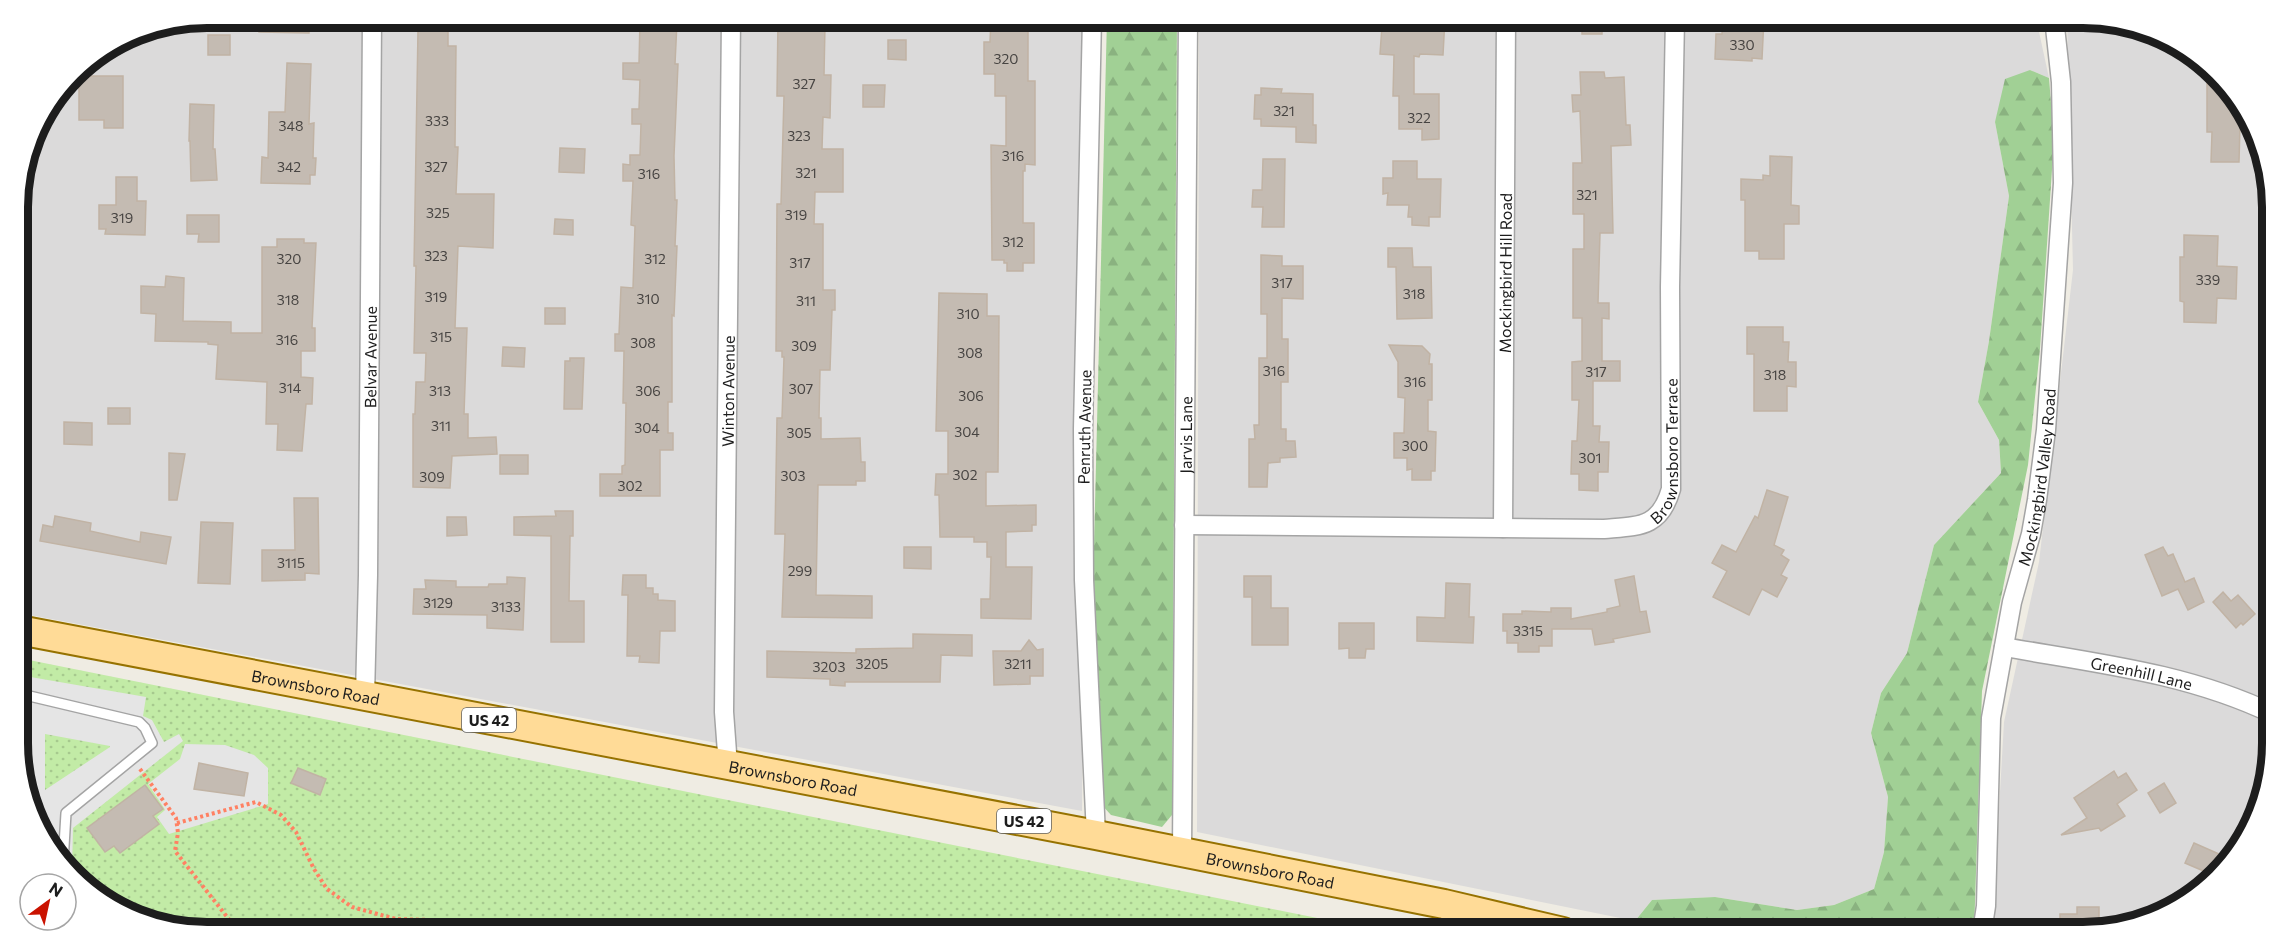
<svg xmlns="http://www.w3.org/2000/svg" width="2291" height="950" viewBox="0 0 2291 950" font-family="Commissioner,sans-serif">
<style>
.residential{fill:#dbdada}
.grass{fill:url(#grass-dots)}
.forest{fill:url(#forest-firs)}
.parking{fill:#e5e5e5;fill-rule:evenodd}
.building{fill:#c4bbb2;stroke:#c1b3a4;stroke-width:1.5}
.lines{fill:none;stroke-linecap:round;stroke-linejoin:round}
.service-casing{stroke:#a4a4a4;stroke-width:12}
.minor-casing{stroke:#a4a4a4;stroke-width:21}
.primary-casing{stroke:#967200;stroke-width:32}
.path{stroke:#ff8163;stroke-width:4;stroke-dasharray:3 3;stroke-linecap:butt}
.service{stroke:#fff;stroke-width:9}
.minor{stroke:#fff;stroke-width:18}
.primary{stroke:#ffdb97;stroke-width:28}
.labels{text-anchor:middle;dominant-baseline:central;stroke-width:4.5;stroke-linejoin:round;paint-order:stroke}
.number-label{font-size:14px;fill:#474442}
.shield{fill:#fff;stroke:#616161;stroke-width:1.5}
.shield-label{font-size:15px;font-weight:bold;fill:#1d1d1d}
.street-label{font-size:16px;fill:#1d1d1d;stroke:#fff}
.rim{fill:none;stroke:#1d1d1d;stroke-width:8}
</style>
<defs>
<pattern id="grass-dots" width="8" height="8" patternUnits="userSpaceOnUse" patternTransform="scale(1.5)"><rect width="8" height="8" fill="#c2eba6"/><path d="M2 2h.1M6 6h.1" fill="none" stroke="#a6c98e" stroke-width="1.8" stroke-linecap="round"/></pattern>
<pattern id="forest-firs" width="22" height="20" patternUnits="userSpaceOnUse" patternTransform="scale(1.5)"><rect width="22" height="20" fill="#a1d095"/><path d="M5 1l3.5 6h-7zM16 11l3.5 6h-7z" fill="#8ab280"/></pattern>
</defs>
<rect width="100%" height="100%" fill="#efece3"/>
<g class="residential">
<path d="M207 18H1087L1082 811 19 613 18 194 37 124 82 65 135 32Z"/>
<path d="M1199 18H2036L2049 78 2030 70 1995 122 2009 196 1989 341 1978 402 1999 440 2001 473 1934 545 1907 653 1881 693 1871 733 1888 797 1884 852 1874 889 1834 905 1797 910 1715 897 1652 900 1635 921 1197 832Z"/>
<path d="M2067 18H2084L2156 32 2234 92 2271 183 2273 743 2259 815 2199 893 2145 922 2096 932H1992L2004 722 2039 562 2073 270Z"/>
</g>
<path class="grass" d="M19 658 1387 932H207L135 918 57 858 20 768Z"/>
<g class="forest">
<path d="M1107 18H1177L1172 815 1162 827 1111 815 1101 804 1094 682V546Z"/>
<path d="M2030 70 2049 78 2054 140 2040 349 2028 465 1982 691 1974 932H1667L1635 921 1652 900 1715 897 1797 910 1834 905 1874 889 1884 852 1888 797 1871 733 1881 693 1907 653 1934 545 2001 473 1999 440 1978 402 1989 341 2009 196 1995 122 2005 79Z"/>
</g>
<g class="parking">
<path d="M19 675 146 697 143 716 152 720 164 742 179 734 183 741 73 828 72 870 57 858 20 768ZM45 734 110 746V747L45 790Z"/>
<path d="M185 744 225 745 254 755 268 768V804L169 834 157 817 165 810 164 808 148 784 180 759Z"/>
</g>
<g class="building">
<path d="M259 18H310L309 33 259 32Z"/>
<path d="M991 18H1028V81H1035V165L1025 164V171H1023V223H1034V263H1023V271H1007V263H1004V260H992L991 145 1006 146V96H995V74H984V42H990Z"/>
<path d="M1407 18H1445L1443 55 1420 54 1419 57 1414 56V94H1439V139L1422 140V129H1399V96H1393L1394 55 1380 54 1382 26 1396 28V24L1407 25Z"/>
<rect x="1582" y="18" width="20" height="16"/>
<path d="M1723 18H1764L1762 59 1752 58V61L1715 59 1716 34H1722Z"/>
<path d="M778 20H815V25H825L824 75H831L830 118 823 117 822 149H843V192H815L814 224H823V290H835V310H832L830 370H820L819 418H821V439L860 438 861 462H865V481H856V485H818L816 595 872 596V618L782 617 785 534H775L777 418H782L784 357H782V351H776L777 204H781L784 96H777Z"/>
<path d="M640 21 677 22 675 64H678L674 156 675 200H677L675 246H677L674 316 672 315V402H668V433H673V450H660V496H600V474H622V466L625 465 626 403H623L624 351H615V334H619L621 287 633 288 635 226 631 225 633 181H623V164L630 165V155H640L641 124H632V109H639L640 80 623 79V63H639Z"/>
<path d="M425 23H448V46H456L455 147H458L456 194H494L493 248 458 246 455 328H467L464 414H468V438L496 437 497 454 452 456 450 488 413 487V414H415L416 382H425L426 353H414L416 266H414L418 30H425Z"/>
<rect x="208" y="35" width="22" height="20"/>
<path d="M888 40H906V60L888 59Z"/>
<path d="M287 63 311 64 309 124 314 123 313 158H316L315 175H310V184L261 183 262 157 268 158 269 112H285Z"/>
<path d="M2207 71 2234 92 2248 126 2240 125 2239 162H2211L2212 132H2207Z"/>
<path d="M1580 72H1604L1605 78 1624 77 1626 125H1630L1631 145 1611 146 1613 233H1600L1598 303H1609V319L1602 318V361H1620V381H1593V426H1600L1599 442H1609L1608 472H1598V491L1579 490V474H1571L1572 441H1577L1579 400H1572V362L1582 361V318H1573V249H1584V214H1573V163H1582L1580 111 1573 112 1572 95H1581Z"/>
<path d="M88 76H123V128H104V120H79V77Z"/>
<path d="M863 85H885L884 107H863Z"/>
<path d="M1261 88 1282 89 1281 93 1313 94V125H1316V143L1296 142V127L1261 126V119H1254L1255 95H1261Z"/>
<path d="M190 104 214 105 213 149H215L217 180 191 181 190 141H189Z"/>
<path d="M560 148 585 149 584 173 559 172Z"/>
<path d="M1770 156 1792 157 1791 205 1799 206V224H1784V259H1759V251H1745V200H1741V179L1763 180V175L1770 176Z"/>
<path d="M1263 159H1285L1284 227H1262L1263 207H1252L1253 190H1262Z"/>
<path d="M1393 161H1417V179H1441L1440 217H1429V226L1412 225V217H1408L1409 205H1387L1388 193 1383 194V178H1393Z"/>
<path d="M116 177H137V201H146L145 235 105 234 106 229H99V205H116Z"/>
<path d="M187 215H219V242H198L199 234H187Z"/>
<path d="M555 219 573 220V235L554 234Z"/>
<path d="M2184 235 2218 236 2217 266 2237 267 2236 299 2217 298 2216 323 2184 322V302L2180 301V257H2184Z"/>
<path d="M277 239H304V243H316L312 328H315V351H301V377L313 378 312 404H306L302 451 277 450 278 424H266L267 382 216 379 218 345 208 344V342L155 341 156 314 141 313V286L165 287 166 276 184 278 183 321 231 322V333H262V247H277Z"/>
<path d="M1388 248H1412L1413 267H1431L1432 318 1397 319 1396 267H1388Z"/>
<path d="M1261 255 1282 256V266H1303V299L1282 298V339H1288V382H1281V429H1286V441H1295L1296 457 1280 458V462L1268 463 1267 487H1249V439H1255L1254 425H1259V358H1267V314H1261Z"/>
<path d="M939 293 987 294V316H999L998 472H986V506L1036 505V525H1032V531L1006 532V567H1032L1031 619 981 618V599H990L991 557H987V542H974V537H940L939 495H935L936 474H948V431H936Z"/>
<rect x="545" y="308" width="20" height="16"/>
<path d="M1747 327H1783V342H1789L1788 362H1796V387L1787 386V411H1754V354H1747Z"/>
<path d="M1389 345 1422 346 1430 354 1429 364H1432V400H1428V431L1436 432 1435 471H1431V480H1412V469L1407 470V458H1394V433H1404L1405 398 1398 397V362Z"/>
<path d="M503 347 525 348 524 367 502 366Z"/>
<path d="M570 358H584L582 409H564L565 361H570Z"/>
<rect x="108" y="408" width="22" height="16"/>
<path d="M64 422 92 423V445L64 444Z"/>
<path d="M169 453 185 454 177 500H169Z"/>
<rect x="500" y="455" width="28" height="19"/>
<path d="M1767 490 1788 497 1774 545 1784 550 1781 555 1789 560 1781 575 1787 578 1777 597 1762 589 1749 615 1713 597 1727 571 1712 563 1722 545 1736 552 1755 516 1758 518Z"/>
<path d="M294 498H318L319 574 305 573V580L262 581V550H295Z"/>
<path d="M555 511H573V536H570L569 601H584V642H551V536L514 535V517L556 516Z"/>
<path d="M55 516 91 523 90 531 140 542 141 532 171 537 166 564 40 541 43 525 53 527Z"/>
<path d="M447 517H466L467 535 447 536Z"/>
<path d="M201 522 233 523 230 584 198 583Z"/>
<path d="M904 547H931V569L904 568Z"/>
<path d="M2163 547 2168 556 2173 554 2185 582 2194 578 2204 602 2188 610 2178 589 2162 596 2145 555Z"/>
<path d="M623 575H646V588H653V594H658V600L675 601V631H660L659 663 639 662 640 656H627L628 595H622Z"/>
<path d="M1244 576H1271V608H1288V645H1252V597H1244Z"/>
<path d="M1634 576 1640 612 1646 611 1650 632 1613 639 1614 642 1595 645 1592 629H1552V646H1539V652H1518V643H1507V631H1503V614H1522V611L1551 612V608H1571V619L1607 612V609L1620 606 1615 580Z"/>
<path d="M507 577 525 578 523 630 487 628V615L413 614 414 589H426L425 580 456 581V587H488L489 584H507Z"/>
<path d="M1446 583 1470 584 1469 617H1474L1473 643 1417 641V617L1445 618Z"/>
<path d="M2223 592 2231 601 2238 595 2255 614 2243 625 2241 623 2236 628 2213 602Z"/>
<path d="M1339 623H1374V649H1366L1365 658H1349V648L1339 649Z"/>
<path d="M913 634 972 635V656L941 655 940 682H845V686L830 685V679L767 677V651L856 653V649L913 648Z"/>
<path d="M1029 640 1037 650 1043 649V676H1030V684L994 685 993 651H1021Z"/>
<path d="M199 763 248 773 244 796 194 789Z"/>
<path d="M298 768 326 779 320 795 291 783Z"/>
<path d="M2114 771 2118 778 2126 773 2137 790 2117 804 2125 816 2101 831 2099 828 2061 835 2087 818 2074 798Z"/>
<path d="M2164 783 2176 803 2160 813 2148 793Z"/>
<path d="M145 785 163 809 153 816 159 824 120 853 114 846 105 852 87 828Z"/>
<path d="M2194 843 2226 857 2213 875 2185 863Z"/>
<path d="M2077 907H2099V928L2094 929V932H2060V914H2077Z"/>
</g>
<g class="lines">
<defs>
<path id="service" d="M20 736 21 694 139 722 145 728 152 743 66 813 63 863"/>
<g id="minor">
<path d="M1092 18 1083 429 1084 580 1096 835"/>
<path id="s1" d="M1184 525 1604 529C1639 526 1660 528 1671 489L1670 287 1675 18"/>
<path id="s2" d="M1503 528 1506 18"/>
<path id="s3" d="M2004 647C2095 663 2188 673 2273 714"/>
<path id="s4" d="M365 696 368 575 372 18"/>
<path id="s5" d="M728 766 724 712 731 18"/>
<path id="s6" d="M1182 852 1188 18"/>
<path id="s7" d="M1982 932 1986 906 1991 718 2012 602 2031 534 2037 500 2046 430 2063 183 2061 82 2054 18"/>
</g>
<g id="primary">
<path id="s8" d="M19 630 1096 835 1444 904 1563 932"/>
</g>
</defs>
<use href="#service" class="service-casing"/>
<use href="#minor" class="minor-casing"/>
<use href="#primary" class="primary-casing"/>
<g class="path">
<path d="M140 769 176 818 178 833 175 851 239 932"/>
<path d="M177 823 256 802 281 815 296 832 314 869 327 889 352 907 396 919 569 924 608 932"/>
</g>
<use href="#service" class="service"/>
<use href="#minor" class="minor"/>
<use href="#primary" class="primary"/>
</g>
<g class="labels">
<g class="number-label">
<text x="1742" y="44">330</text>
<text x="1006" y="58">320</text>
<text x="804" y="83">327</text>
<text x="1284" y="110">321</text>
<text x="1419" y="117">322</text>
<text x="437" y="120">333</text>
<text x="291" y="125">348</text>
<text x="799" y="135">323</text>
<text x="1013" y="155">316</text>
<text x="289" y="166">342</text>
<text x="436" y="166">327</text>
<text x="806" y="172">321</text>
<text x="649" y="173">316</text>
<text x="1587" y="194">321</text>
<text x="438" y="212">325</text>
<text x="796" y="214">319</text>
<text x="122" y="217">319</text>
<text x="1013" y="241">312</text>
<text x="436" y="255">323</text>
<text x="289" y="258">320</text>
<text x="655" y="258">312</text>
<text x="800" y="262">317</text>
<text x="2208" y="279">339</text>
<text x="1282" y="282">317</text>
<text x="1414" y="293">318</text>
<text x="436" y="296">319</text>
<text x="648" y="298">310</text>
<text x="288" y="299">318</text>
<text x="806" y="300">311</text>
<text x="968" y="313">310</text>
<text x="441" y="336">315</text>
<text x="287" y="339">316</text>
<text x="643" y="342">308</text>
<text x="804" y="345">309</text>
<text x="970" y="352">308</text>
<text x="1274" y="370">316</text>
<text x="1596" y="371">317</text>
<text x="1775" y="374">318</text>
<text x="1415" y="381">316</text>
<text x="290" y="387">314</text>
<text x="801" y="388">307</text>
<text x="440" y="390">313</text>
<text x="648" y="390">306</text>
<text x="971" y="395">306</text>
<text x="441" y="425">311</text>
<text x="647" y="427">304</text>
<text x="967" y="431">304</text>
<text x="799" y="432">305</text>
<text x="1415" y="445">300</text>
<text x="1590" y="457">301</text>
<text x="965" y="474">302</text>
<text x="793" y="475">303</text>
<text x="432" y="476">309</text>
<text x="630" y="485">302</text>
<text x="291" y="562">3115</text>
<text x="800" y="570">299</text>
<text x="438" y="602">3129</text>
<text x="506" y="606">3133</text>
<text x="1528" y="630">3315</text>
<text x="872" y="663">3205</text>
<text x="1018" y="663">3211</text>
<text x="829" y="666">3203</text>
</g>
<g class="shield">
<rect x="462" y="708" width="54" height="24" rx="4.5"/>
<rect x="997" y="809" width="54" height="24" rx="4.5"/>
</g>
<g class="shield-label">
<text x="489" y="720">US 42</text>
<text x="1024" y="821">US 42</text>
</g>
<g class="street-label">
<text stroke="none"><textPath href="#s2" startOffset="255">Mockingbird Hill Road</textPath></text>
<text stroke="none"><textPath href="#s4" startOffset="339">Belvar Avenue</textPath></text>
<text stroke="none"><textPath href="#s5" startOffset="375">Winton Avenue</textPath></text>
<text transform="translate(1084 427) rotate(-89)">Penruth Avenue</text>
<text stroke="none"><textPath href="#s6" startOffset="417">Jarvis Lane</textPath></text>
<text stroke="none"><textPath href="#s1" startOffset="543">Brownsboro Terrace</textPath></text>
<text stroke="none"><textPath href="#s7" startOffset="460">Mockingbird Valley Road</textPath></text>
<text stroke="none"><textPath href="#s3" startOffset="140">Greenhill Lane</textPath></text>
<text stroke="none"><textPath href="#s8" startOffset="302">Brownsboro Road</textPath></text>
<text stroke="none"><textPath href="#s8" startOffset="788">Brownsboro Road</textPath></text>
<text stroke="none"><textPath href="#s8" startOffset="1274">Brownsboro Road</textPath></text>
</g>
</g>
<path d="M0 0H2291V950H0ZM207 28H2083A179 179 0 0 1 2262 207V743A179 179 0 0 1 2083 922H207A179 179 0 0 1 28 743V207A179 179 0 0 1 207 28Z" fill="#fff" fill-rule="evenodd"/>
<path class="rim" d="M207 28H2083A179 179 0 0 1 2262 207V743A179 179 0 0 1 2083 922H207A179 179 0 0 1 28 743V207A179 179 0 0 1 207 28Z"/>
<g transform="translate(48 902) rotate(33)"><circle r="28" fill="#ffffff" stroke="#a5a5a5" stroke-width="1.5"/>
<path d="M0-4.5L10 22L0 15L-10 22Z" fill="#ca1200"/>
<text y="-9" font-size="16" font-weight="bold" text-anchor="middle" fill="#1d1d1d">N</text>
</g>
</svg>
